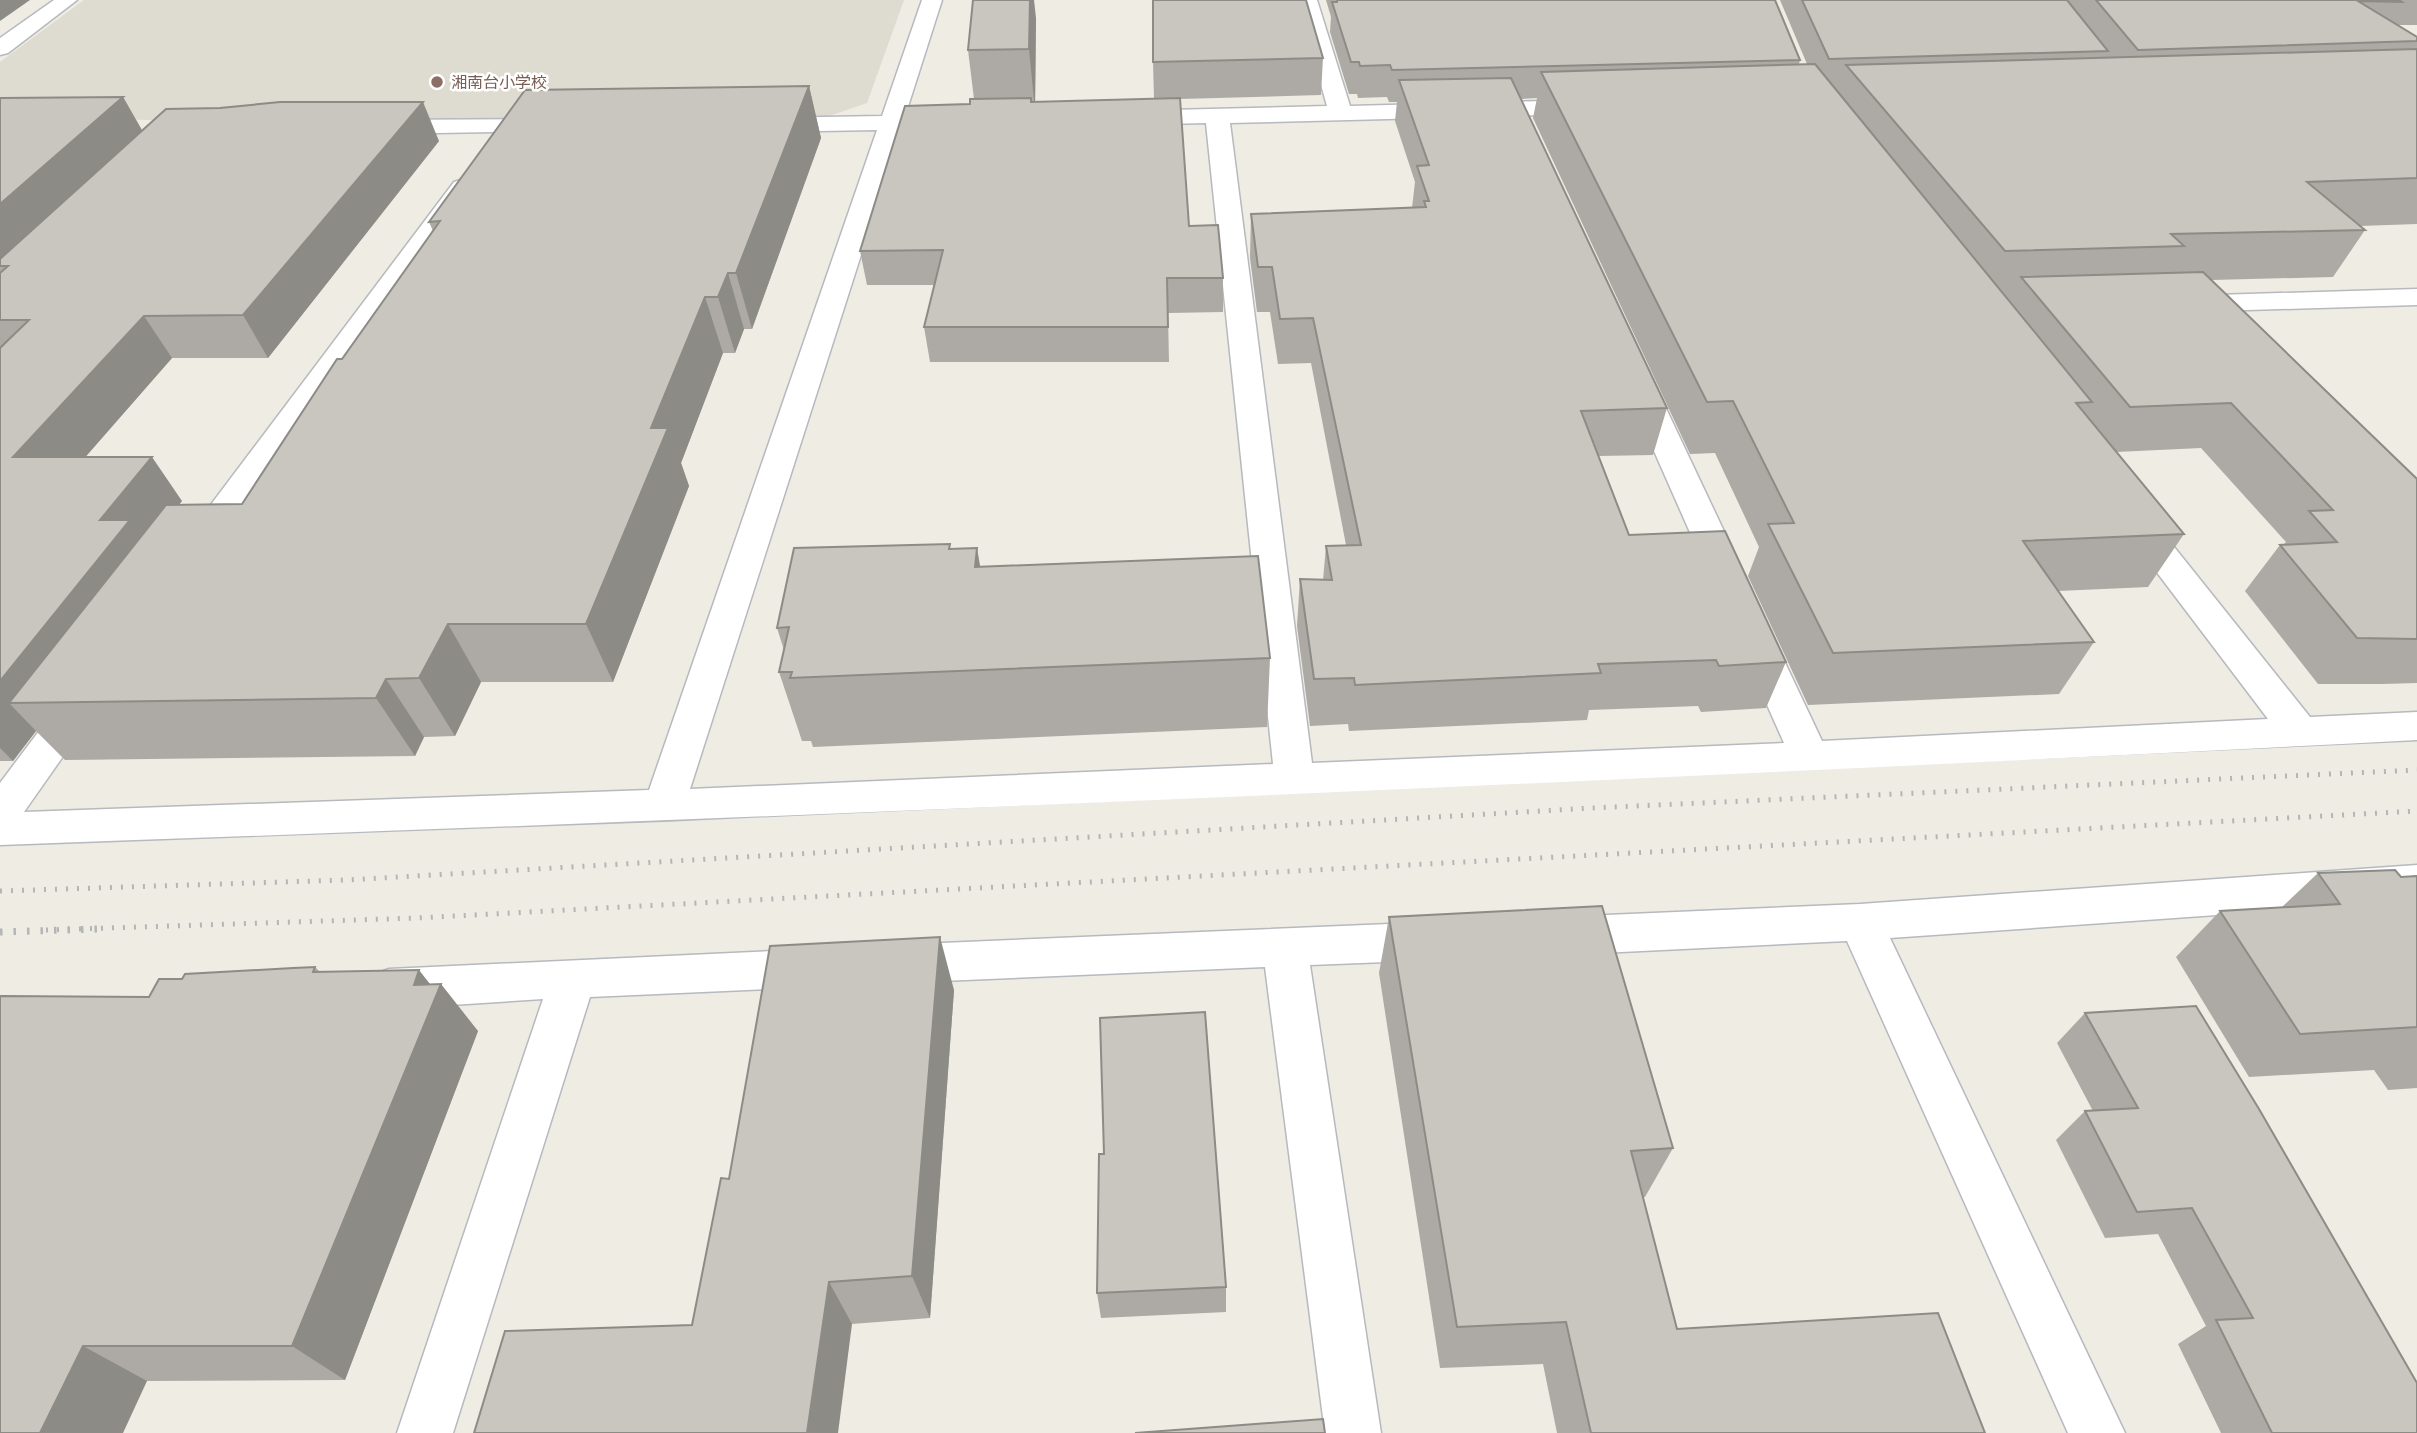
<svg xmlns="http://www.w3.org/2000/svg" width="2417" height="1433" viewBox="0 0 2417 1433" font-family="'DM Sans','Noto Sans JP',sans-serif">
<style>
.education{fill:#dedbd1}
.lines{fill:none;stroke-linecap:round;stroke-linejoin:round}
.street-casing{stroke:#b6b9be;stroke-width:3}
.street{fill:#fff;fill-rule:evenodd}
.rail-far1{stroke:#b4b5b5;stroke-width:5;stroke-dasharray:2 9;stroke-linecap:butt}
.rail{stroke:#b4b5b5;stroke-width:7;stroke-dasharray:2.5 11;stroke-linecap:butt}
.wall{fill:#adaaa5}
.shaded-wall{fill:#8d8b86}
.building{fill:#c9c6c0;stroke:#8d8b86;stroke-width:2}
.education-dot{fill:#8d6e63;stroke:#fff;stroke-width:2.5}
.labels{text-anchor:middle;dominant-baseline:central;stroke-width:5;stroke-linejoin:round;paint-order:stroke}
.far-education-label{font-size:16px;fill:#785e54;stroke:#fff;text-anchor:start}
</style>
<rect width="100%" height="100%" fill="#eeece3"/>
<path class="education" d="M84 0H904L867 103 768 137 0 116V62Z"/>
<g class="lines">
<defs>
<g id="street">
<path d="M54 0H77L8 53 0 55V38Z"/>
<path d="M922 0H942L905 116 960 117 964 122 960 127 901 130 690 789 1273 764 1206 123 1128 125 1120 123 1116 118 1120 113 1128 111 1327 106 1297 0H1317L1350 106 1586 100 1594 102 1598 107 1594 112 1586 114 1230 123 1312 763 1784 743 1736 635 1741 626 1754 622 1767 626 1772 635 1822 741 2268 719 2118 521 2123 513 2135 510 2147 513 2310 717 2417 712V740C1612 782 806 817 0 845V783L66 695 80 691 94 695 99 705 24 812 649 790 877 130 764 132 756 130 752 125 756 120 764 118 882 116Z"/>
<path d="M550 119 558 121 562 126 558 131 379 134 371 132 367 127 371 122 379 120Z"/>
<path d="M463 179 472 182 476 187 209 555 197 558 185 555 180 547 185 539 454 182Z"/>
<path d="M2417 289V305L2183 312 2173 310 2169 304 2173 298 2183 296Z"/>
<path d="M1639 374 1650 377 1654 383 1747 580 1741 588 1729 592 1717 588 1711 580 1624 383 1628 377Z"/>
<path d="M2417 865V901L1890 938 2125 1433H2068L1847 941 1560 955 1544 949 1538 936 1544 923 1560 917 1860 904Z"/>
<path d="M1437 922 1453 928 1459 941 1453 954 1437 960 1310 965 1381 1433H1325L1265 967 895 983 879 978 873 964 879 950 895 945Z"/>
<path d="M818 949 834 954 840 968 834 982 818 987 590 997 453 1433H397L543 999 389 1009 373 1003 366 989 373 975 389 969Z"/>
</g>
</defs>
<use href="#street" class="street-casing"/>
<use href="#street" class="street"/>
<g class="rail-far1">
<path d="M0 891 346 880 1592 808 2417 770"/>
<path d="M46 930 417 918 2417 811"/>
</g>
<path class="rail" d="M0 932 98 929"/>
</g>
<g class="wall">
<path d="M1326 0H1775L1800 60 1799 64H1807L1780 0H2417V25H2398L2417 37V224L2360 226 2365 230 2333 277 2212 280 2417 479V683L2383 684H2318L2245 591 2280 545H2283L2286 542 2201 448 2116 452 2184 534 2148 587 2058 591 2094 642 2059 694 1808 705 1748 576 1759 547 1715 453 1690 454 1533 118 1537 98 1521 99 1667 408 1653 455 1599 456 1629 535 1786 662 1766 708 1701 712 1698 706 1589 710 1587 720 1349 731 1348 724 1310 726 1297 626 1300 579 1323 580 1326 546 1346 545 1311 363 1278 364 1270 312H1257L1250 258 1251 214 1412 208 1415 182 1395 121 1397 102H1389L1387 97 1358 98 1357 94H1349L1330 32 1331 17Z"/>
<path d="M1036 18 1035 102 1154 99 1153 62 1323 58 1321 95 1180 99 1189 226 1223 278V312L1168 313 1169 362H930L924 327 934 285H867L860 251 974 99 968 50Z"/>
<path d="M809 86 821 138 752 329H744L735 353H723L681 463 689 486 613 682H481L455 736 424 737 415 756 65 760 36 731 13 761H0V98L123 97 142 130 439 141 268 358H172L85 457 182 501 179 504H242L342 359 433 231 429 222Z"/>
<path d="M950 544V549L980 567 1270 658 1267 727 813 747 811 741H802L779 672 784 650 777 628Z"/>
<path d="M2318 873 2401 877 2417 876V1088L2388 1090 2374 1070 2249 1077 2176 957 2220 911 2282 907Z"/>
<path d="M1389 917 1673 1148 1645 1197H1643L1677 1329 1985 1433H1557L1543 1364 1440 1368 1379 973Z"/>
<path d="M315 967 319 971 431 985 478 1031 345 1380 147 1381 0 1433 149 997 182 979Z"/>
<path d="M954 990 930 1318 852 1324 692 1325 729 1179Z"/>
<path d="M2085 1013 2417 1433H2221L2178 1344 2206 1326 2158 1234 2105 1238 2056 1140 2085 1111H2093L2057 1043Z"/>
<path d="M1226 1287V1312L1101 1318 1097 1293Z"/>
</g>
<g class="shaded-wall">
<path d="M0 0H30L0 21Z"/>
<path d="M1030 0H1034L1036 18 1035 111 1029 49Z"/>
<path d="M809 86 821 138 752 329 736 273Z"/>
<path d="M123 97 152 148 0 266V204Z"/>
<path d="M423 102 439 141 268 358 243 315Z"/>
<path d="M728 273 744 329 735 353 718 297Z"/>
<path d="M705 297 723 353 681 463 689 486 613 682 586 624 651 428Z"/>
<path d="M144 316 172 358 47 501 13 457Z"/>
<path d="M152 457 182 501 148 545 9 703 36 731 13 761 0 748V681L100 520Z"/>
<path d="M977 548 989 618 975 567Z"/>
<path d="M448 624 481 682 455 736 419 678Z"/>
<path d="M386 679 424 737 415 756 376 698Z"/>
<path d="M940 937 954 990 930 1318 912 1276Z"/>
<path d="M419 970 437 993 441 984 478 1031 345 1380 292 1346Z"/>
<path d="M829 1282 852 1324 838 1433H807Z"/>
<path d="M83 1346 147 1381 123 1433H40Z"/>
</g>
<g class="building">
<path d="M973 0H1030L1029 49 968 50Z"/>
<path d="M1153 0H1306L1323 58 1153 62Z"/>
<path d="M1337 0H1775L1800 60 1392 70 1390 65 1360 66 1359 62H1351L1332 2H1337Z"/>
<path d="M1802 0H2067L2108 51 1829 59Z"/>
<path d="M2096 0H2399L2402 2 2358 1 2417 37V41L2138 50Z"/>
<path d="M2417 49V178L2307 182 2365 230 2171 234 2184 246 2005 251 1846 65Z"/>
<path d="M1815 64 2092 402 2076 403 2184 534 2023 541 2094 642 1833 653 1768 524 1794 523 1733 401 1707 402 1541 72Z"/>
<path d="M1511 78 1667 408 1581 411 1629 535 1725 531 1786 662 1719 666 1716 660 1598 664 1601 673 1355 685 1354 678 1314 679 1300 579 1332 580 1326 546 1361 545 1313 318 1280 319 1272 267H1258L1251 214 1426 207 1424 201H1429L1417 166 1429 165 1399 80Z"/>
<path d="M809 86 736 273H728L718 297H705L651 428H668L586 624H448L419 678 386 679 376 698 9 703 166 505 242 504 337 359H342L440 221 429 222 525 90Z"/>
<path d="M123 97 0 204V98Z"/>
<path d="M1031 98V102L1180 98 1189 226 1218 225 1223 278H1167L1168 327H924L943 250 860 251 905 106 970 104V99Z"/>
<path d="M280 102H423L243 315 144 316 13 457H152L100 520H130L0 681V348L29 320H0V273L8 266H0V259L166 109 220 108Z"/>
<path d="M2203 272 2417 479V639L2357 638 2280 545 2337 542 2309 511 2333 510 2231 403 2130 407 2021 277Z"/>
<path d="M950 544 949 549 977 548 975 567 1258 556 1270 658 790 678 792 672H779L789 627 777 628 794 548Z"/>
<path d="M2395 870 2401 877 2417 876V1027L2300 1034 2220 911 2340 904 2318 873Z"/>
<path d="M1602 906 1673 1148 1631 1151 1677 1329 1938 1313 1985 1433H1591L1566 1322 1457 1327 1389 917Z"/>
<path d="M940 937 912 1276 829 1282 807 1433H474L505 1331 692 1325 721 1178 729 1179 770 946Z"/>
<path d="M315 967 313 972 419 970 414 985 441 984 292 1346H83L40 1433H0V996L149 997 159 979H182L185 974 293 968Z"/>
<path d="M2196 1006 2259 1109 2417 1383V1433H2272L2216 1320 2253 1318 2192 1208 2137 1212 2085 1111 2138 1108 2085 1013Z"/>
<path d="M1205 1012 1226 1287 1097 1293 1099 1154H1104L1100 1018Z"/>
<path d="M1323 1419 1325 1433H1135Z"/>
</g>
<circle class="education-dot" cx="437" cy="82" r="7"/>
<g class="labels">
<g class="far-education-label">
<text x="451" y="82">湘南台小学校</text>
</g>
</g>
</svg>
